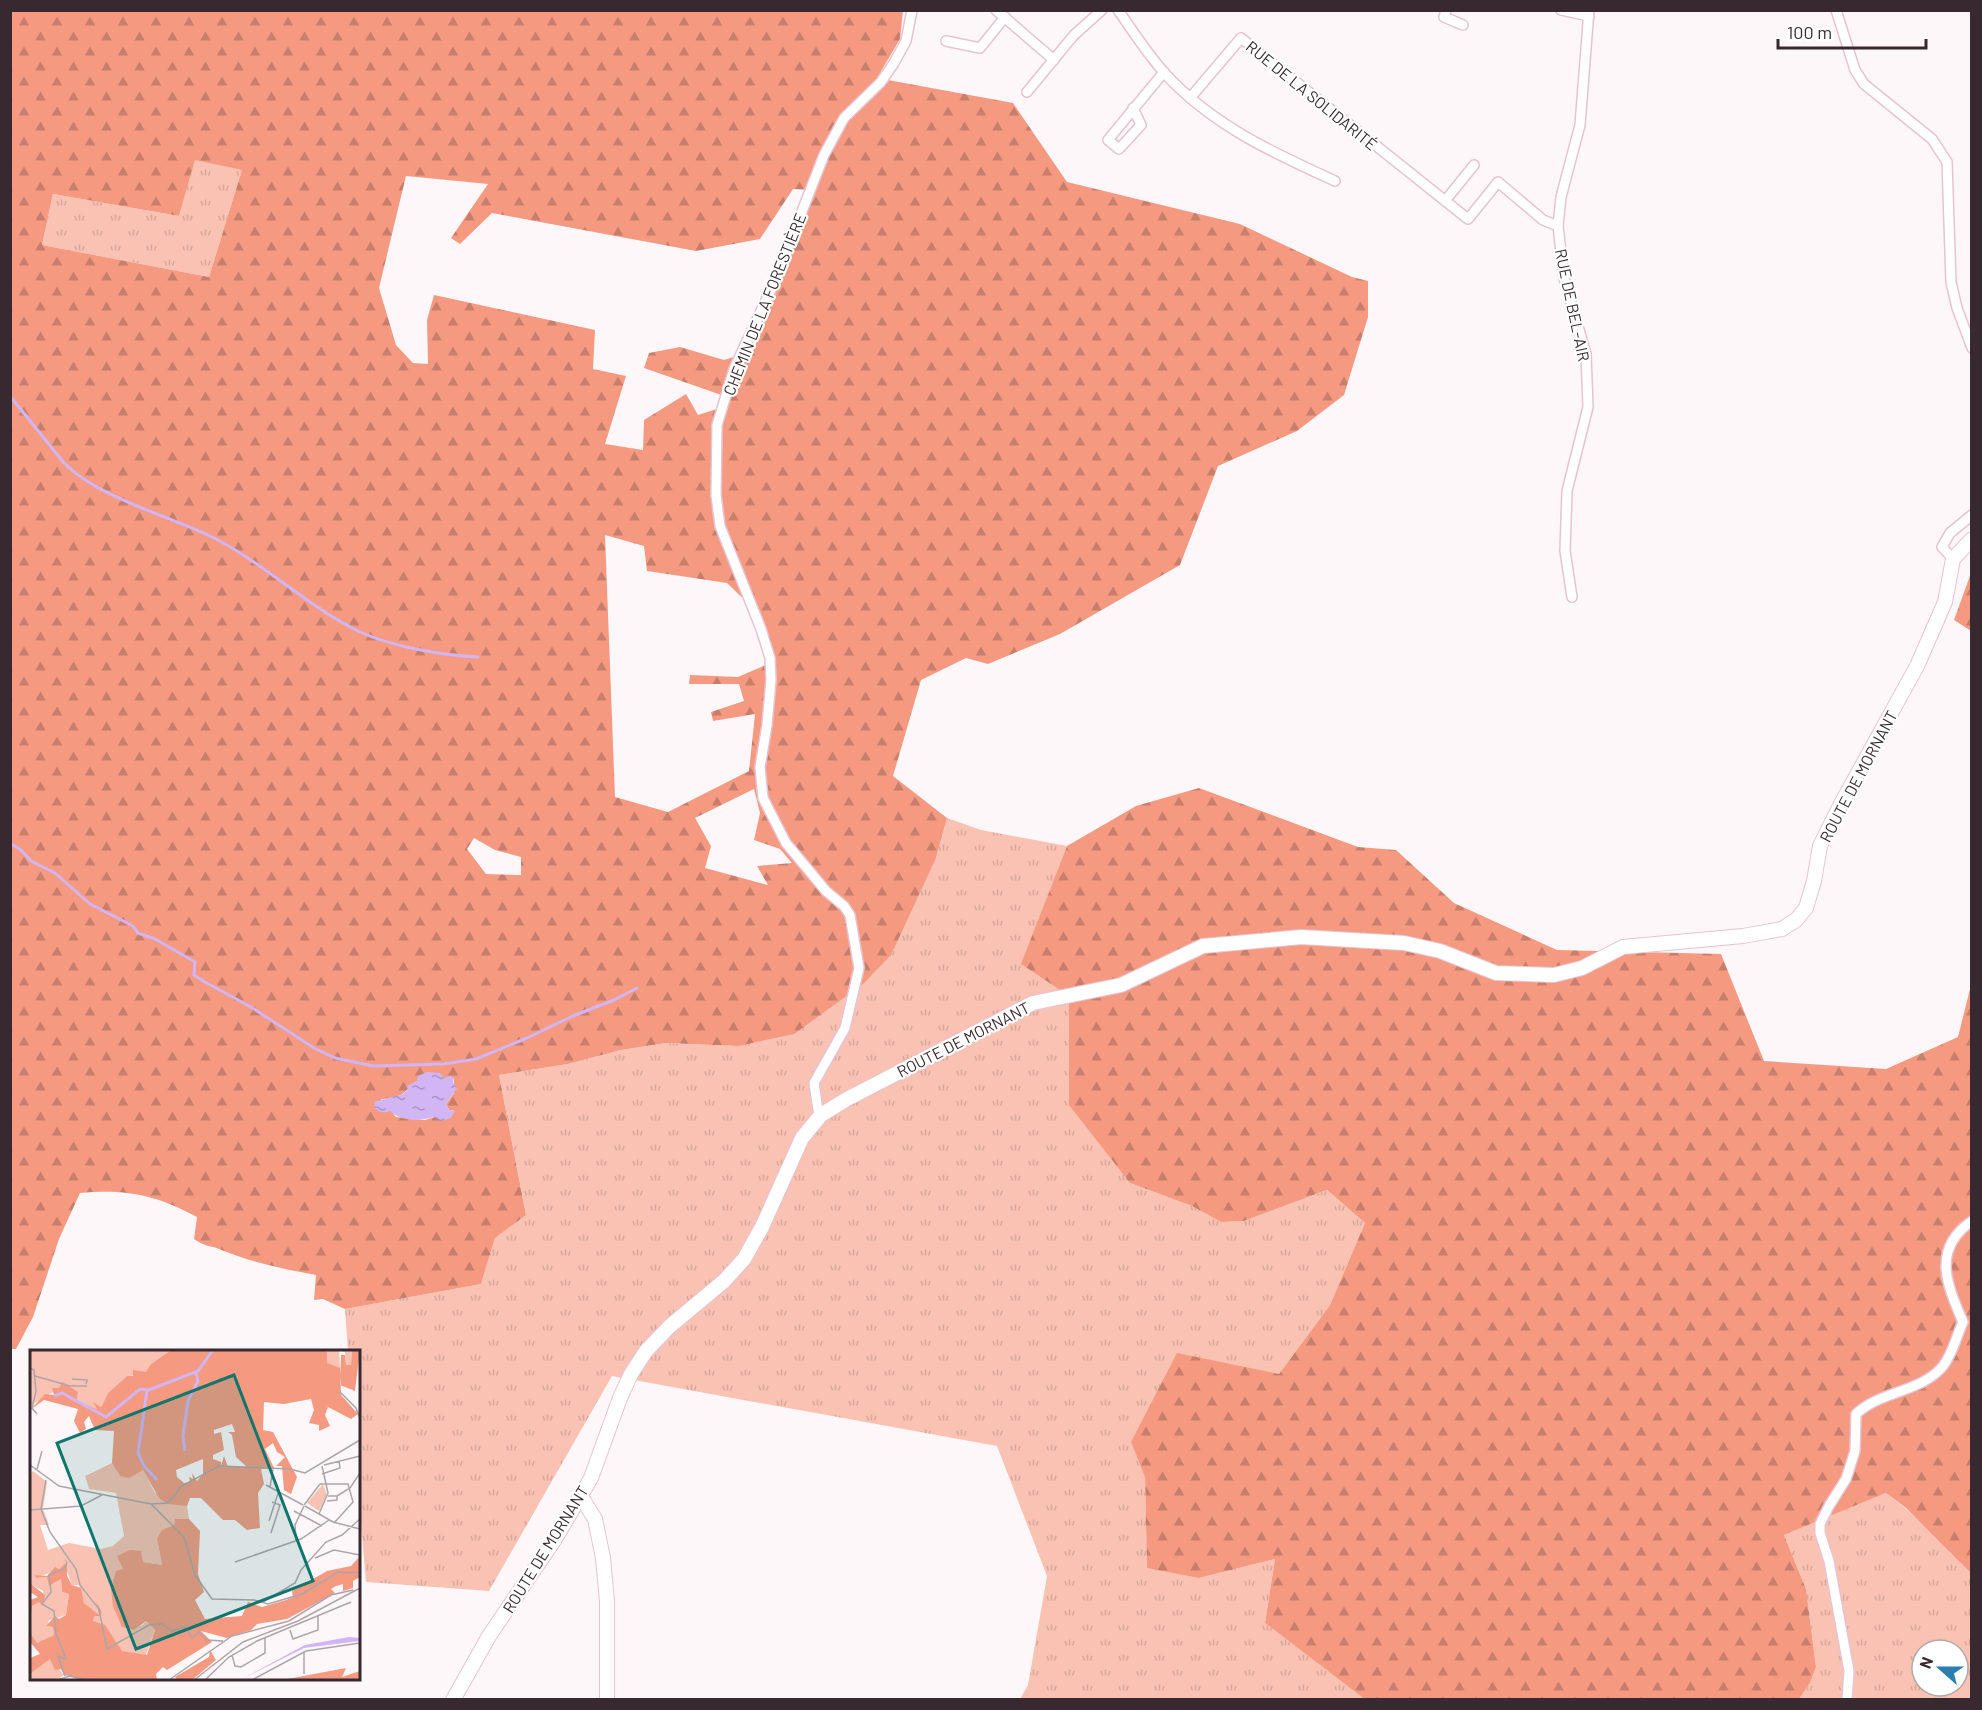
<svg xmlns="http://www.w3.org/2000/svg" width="1982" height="1710" viewBox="0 0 1982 1710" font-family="Barlow,sans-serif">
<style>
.grass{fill:url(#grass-tufts);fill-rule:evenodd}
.forest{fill:url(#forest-firs);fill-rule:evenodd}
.water{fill:url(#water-ripples)}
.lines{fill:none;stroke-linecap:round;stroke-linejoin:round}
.stream{stroke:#d2b5f4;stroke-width:3}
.street-casing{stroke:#e7c3d2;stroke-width:12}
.secondary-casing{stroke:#e7c3d2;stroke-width:16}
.street{stroke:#fff;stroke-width:9}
.secondary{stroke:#fff;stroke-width:14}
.labels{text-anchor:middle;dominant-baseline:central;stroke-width:4.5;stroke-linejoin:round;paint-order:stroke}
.street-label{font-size:16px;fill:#37292f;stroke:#fff}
.inset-river{fill:none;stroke:#d2b5f4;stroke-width:3}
.inset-road{fill:none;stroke:#aea5a9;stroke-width:1.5}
.view{fill:#0f766e;fill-opacity:0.15;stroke:#0f766e;stroke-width:3}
.inset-edge{fill:none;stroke:#37292f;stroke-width:3}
</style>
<defs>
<pattern id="grass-tufts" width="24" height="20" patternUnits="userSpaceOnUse" patternTransform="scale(1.5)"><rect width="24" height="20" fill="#fac2b2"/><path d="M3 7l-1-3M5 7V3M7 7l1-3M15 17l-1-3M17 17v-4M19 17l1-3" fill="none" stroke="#d7a799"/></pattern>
<pattern id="forest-firs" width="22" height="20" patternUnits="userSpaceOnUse" patternTransform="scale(1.5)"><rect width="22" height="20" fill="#f59a81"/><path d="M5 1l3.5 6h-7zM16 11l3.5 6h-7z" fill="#c77e6a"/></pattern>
<pattern id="water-ripples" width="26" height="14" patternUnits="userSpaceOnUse" patternTransform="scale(1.5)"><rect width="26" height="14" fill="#d2b5f4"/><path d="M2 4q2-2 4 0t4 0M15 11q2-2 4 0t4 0" fill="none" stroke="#ab93c6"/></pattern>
</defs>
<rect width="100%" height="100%" fill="#fef7fa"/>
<g class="grass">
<path d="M195 159 242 170 209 277 42 245 53 194 179 216Z"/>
<path d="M947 818 981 830 1067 846 1022 964 1069 996 1130 1183 1192 1206 1221 1222 1244 1221 1327 1190 1365 1223 1330 1305 1279 1374 1131 1442 1145 1476 1147 1567 1199 1578 1275 1559 1265 1623 1366 1699H1020L1028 1685 1047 1576 997 1446 612 1376 489 1591 366 1582 358 1487V1352L348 1351 345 1309 481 1284 495 1238 526 1214 499 1075 568 1064 621 1050 666 1043 738 1046 936 858Z"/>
<path d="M1886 1493C1918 1517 1944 1545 1971 1573V1699H1799L1810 1683 1816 1667 1806 1589 1784 1535ZM1922 1650H1958V1686H1922Z"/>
</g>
<g class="forest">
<path d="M10 11H903L900 39 877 78 1013 103 1067 182 1240 224 1352 277 1368 281V317L1344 395 1297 431 1218 466 1180 565 1060 634 988 664 966 658 921 680 893 776 947 818 936 858 891 955 863 984 794 1034 738 1046 666 1043 621 1050 568 1064 499 1075 526 1215 495 1238 481 1284 345 1309 323 1299 314 1300 316 1275C284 1269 254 1263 224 1251 212 1245 207 1248 194 1239L197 1217C156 1195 127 1189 80 1193L59 1239 33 1317 16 1349H11ZM195 160 242 170 209 277 42 245 53 194 179 216ZM406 176 488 184 451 238 460 244 492 213 696 251 760 239 793 189 815 190 753 351 724 360 680 347 649 353 644 368 730 398 726 406 698 415 686 394 644 420 643 450 605 444 626 376 593 369 595 330 434 295 427 320 428 364 413 363 396 345 379 288ZM605 535 644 546 647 571 727 583 760 615 775 661 738 677 690 675 689 684H739L744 701 711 712 713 721 755 714 749 771 668 812 615 797ZM754 789 760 813 754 840 780 849 792 863 757 866 768 885 705 868 711 846 695 818ZM474 838 495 850 521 857V875L486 874 467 849ZM454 1078V1093L446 1104 449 1110 455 1111 425 1120 396 1117 381 1099C389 1099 401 1097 406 1091 411 1087 410 1084 417 1081Z"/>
<path d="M1971 573V631L1954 620Z"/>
<path d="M1199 788 1358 847 1396 850 1454 903 1557 950 1721 954 1764 1061 1886 1069 1958 1037 1971 985V1573L1906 1508 1886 1493 1784 1535 1806 1589 1816 1667 1810 1683 1799 1699 1366 1700 1265 1623 1275 1559 1199 1578 1147 1568 1145 1477 1131 1442 1177 1353 1279 1374 1330 1305 1365 1223 1327 1190 1244 1221 1221 1222 1192 1206 1130 1183 1069 1105V996L1021 964 1067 846 1136 806Z"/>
</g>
<path class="water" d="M427 1072 440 1073 444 1078 450 1076 454 1078 453 1082 457 1088 446 1104 449 1110 455 1111 451 1118 441 1121 434 1117C420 1121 401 1122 390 1111 384 1113 379 1113 375 1108L374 1102 403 1094 408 1090 407 1086 417 1081 418 1076Z"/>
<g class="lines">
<g class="stream">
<path d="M10 396 64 463C100 499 168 515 214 538 265 564 307 606 358 631 392 647 441 655 478 657"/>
<path d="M10 843 21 850 31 861 55 873 90 904 133 926 138 933 155 939 195 962 194 975 203 981 251 1007 314 1048 335 1058 373 1066 444 1064 476 1059 527 1038 573 1016 614 1000 637 988"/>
</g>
<defs>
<g id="street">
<path d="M996 10 1054 60"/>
<path d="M1118 10C1135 34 1151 60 1171 80 1218 128 1276 154 1335 181"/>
<path d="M1446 10 1444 17 1463 25"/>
<path d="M1561 10 1589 16"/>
<path d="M1836 10 1855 70 1864 84 1932 139 1947 162 1951 282 1957 308 1972 348"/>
<path d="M946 41 980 48 1005 17"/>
<path d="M1027 92 1074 35 1102 10"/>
<path d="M1190 98 1241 38 1468 219 1498 182 1543 220 1558 226"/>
<path d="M1133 108 1141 125 1119 149 1108 140 1164 72"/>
<path d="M1445 201 1474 165"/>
<path d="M1953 559 1942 547 1950 533 1972 515"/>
<path d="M1572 597 1565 551 1567 491 1588 407 1586 354 1564 278 1558 226 1561 197 1580 125 1589 10"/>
<path d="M821 1115 818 1110 814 1083 845 1028 859 968 850 915 844 906 826 891 786 843 763 798 760 767 767 725 771 680 770 658 761 629 720 526 716 495 717 425 734 369 774 283 824 155 844 118 881 82 894 63 906 41 912 10"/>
<path d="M1847 1700 1849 1671 1829 1561 1820 1533V1524L1829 1506 1846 1479 1855 1451 1856 1414C1880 1391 1922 1392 1943 1366 1953 1353 1956 1337 1963 1322 1947 1285 1931 1249 1972 1221"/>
</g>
<g id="secondary">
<path d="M580 1495 595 1519 603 1558 607 1601V1700"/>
<path d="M453 1700 489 1636 555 1539 591 1478 620 1398 631 1374 646 1351 670 1326 724 1281 744 1259 762 1227 802 1138 821 1115 847 1099 1033 1003 1121 985 1203 946 1301 937 1404 943 1440 951 1496 973 1554 975 1582 968 1623 947 1743 936 1782 929 1796 920 1806 908 1814 881 1820 846 1841 804 1917 666 1945 602 1953 559 1972 539"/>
</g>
</defs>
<use href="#street" class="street-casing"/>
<use href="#secondary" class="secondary-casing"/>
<use href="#street" class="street"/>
<use href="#secondary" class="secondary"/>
</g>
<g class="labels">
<g class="street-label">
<text transform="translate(1312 95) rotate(39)">RUE DE LA SOLIDARITÉ</text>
<text transform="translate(764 304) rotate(-68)">CHEMIN DE LA FORESTIÈRE</text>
<text transform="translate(1573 305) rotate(78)">RUE DE BEL-AIR</text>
<text transform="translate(1858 776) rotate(-62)">ROUTE DE MORNANT</text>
<text transform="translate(963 1039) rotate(-27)">ROUTE DE MORNANT</text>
<text transform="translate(545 1549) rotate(-58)">ROUTE DE MORNANT</text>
</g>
</g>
<g transform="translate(30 1350)">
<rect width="330" height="330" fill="#fef7fa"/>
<path d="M0 0H141L121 14 117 22 96 27 78 43 71 57 65 54 67 59 47 51 48 42 29 38 0 56ZM297 0H322L321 15H316L315 2 309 0 310 18H302L297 13ZM82 113 90 126 113 119 125 143 157 156 159 169H145L144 176 127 189 132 215 113 212 93 219 111 276 116 271 125 280 115 307 91 301 72 275 63 272 65 266H71L72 262 68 259 69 265 64 264 54 253 49 235H42L35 216 7 228 17 227 23 234 31 229 32 242 39 244 36 265 19 270 17 276 23 277 24 285 12 292 5 293 0 283 2 256 14 248 13 241 0 234V124L3 121 17 132 13 159 19 175H10L18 200 39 193 71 199 83 196 94 186 86 143 59 139 55 126ZM293 134 297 145 289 161 277 153ZM20 308 34 325 26 330H0V324Z" fill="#fac2b2"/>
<path d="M141 0H297V13L310 18 311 45 328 64 321 69 298 57 295 65 300 76 289 81V75L279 73 284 60 281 49 254 54 234 52 233 80 243 82 267 127 261 144 254 140 252 116H246L255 107 247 102 243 93 235 99 244 118 231 119 234 134 228 143 230 178 217 180 205 170H193L171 148H160L157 156 137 154 129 148 113 120 99 128 90 126 82 113 84 81 65 80 59 66 54 72 56 79 50 83 44 71 48 59 14 50 0 60 15 44 24 45 22 38H29L32 32 48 42 47 51 67 59 63 52 71 57 78 43 97 26H103V20L116 22 121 14ZM202 74 205 82H198L202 85 206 107 217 117H198L194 106 191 116V112L183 109V105L194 100 191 82 184 84V80ZM173 109V124L167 131 162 123 163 129 159 127 160 132 154 133 147 127 146 120ZM322 0H330L325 41 310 35 311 5H315L316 15H321ZM145 169H159L170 181 168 224 174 242 165 250 175 269 212 266 218 252 232 257 256 250 263 247 262 241 297 221 321 216 330 206V227L323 231V238L313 241V234L306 236 301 239 305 243 257 269 227 274 221 280 197 288 171 281 182 292 137 320 133 317 126 324 127 330H55L34 325 31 319 25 320 20 309 0 324V308L10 304 0 292V283L7 293 24 285 23 277 16 276 25 266 29 269 36 265 39 244 32 242 31 229 19 236 17 227 6 228 5 225 17 226 25 217 29 219 36 213 35 208 37 213V226L42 235 51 238 54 253 69 265 66 252 72 262 71 266H65L63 271 75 275 92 301 117 305 125 280 116 271 104 280 92 277 83 256 81 239 86 221 93 219 87 206 100 200 111 201 113 212 132 215 127 189 132 180 144 175ZM1 234 15 245 13 256 9 252 2 256 0 279V250L8 247 0 242ZM180 300 186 310 162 330H147L145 327 179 307ZM316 318 312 327 330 321V330H252Z" fill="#f59a81" fill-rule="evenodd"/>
<path d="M319 287 330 288V291L274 298 210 330 275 295Z" fill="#d2b5f4"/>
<path class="inset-river" d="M117 41 108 103 114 116 127 130M24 46 32 43 76 67 110 39 119 40 168 21 183 0M155 101 153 86 158 51 168 31 166 22"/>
<path class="inset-road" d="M0 18 4 20 6 41 2 58 7 64M5 26 40 36H57M42 29 57 30 56 34M310 42 326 58 330 69M0 115 29 136 121 154 154 187 165 225 182 249 224 250 238 254 272 244 308 222 330 223M294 115 330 106M7 119 12 101M292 124 310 118 309 111M236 135 273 155M240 137 243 119M307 146 320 138 330 123M297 151 307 150V146H298M121 154 138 153 152 136 189 116 260 119 275 123 330 90M274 155 290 134H318L323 152 304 173M275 156 303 172 330 179M11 159 20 182 46 219 50 235 69 259 77 299 119 275 132 274 142 281 155 277 162 288 169 282 176 290 193 291M11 159 16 130M0 160 51 156 72 145M264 161 292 176M289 164 298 143 292 116M239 171 249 140M241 183 250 155 242 152M266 190 265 175 274 156M285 208 304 200 330 205M205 212 271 189 299 170M233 252 265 233 271 220 296 192 312 185 330 169M260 280 263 289 288 280V266M202 305 205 316 211 317 235 303V288M274 324V302M35 326 28 306 36 309 26 284 24 261 12 254 21 242 19 225 35 218 37 212M27 330 40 326 55 330M139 330 202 286 259 271 301 245 323 240M164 330 213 292 268 271 330 238M175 330 199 307 227 291 321 252M222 330 276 301 330 293"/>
<path class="view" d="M204 25 283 231 106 299 27 93Z"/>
<rect width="330" height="330" class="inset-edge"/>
</g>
<rect width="1982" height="1710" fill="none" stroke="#37292f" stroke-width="24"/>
<g transform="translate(1940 1668) rotate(291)"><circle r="28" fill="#ffffff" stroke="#afa9ac" stroke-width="1.5"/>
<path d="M0-4.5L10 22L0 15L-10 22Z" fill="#2a7faf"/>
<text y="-9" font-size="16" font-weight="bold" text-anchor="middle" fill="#37292f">N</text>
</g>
<path d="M1778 39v9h148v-9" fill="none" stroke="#37292f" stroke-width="3"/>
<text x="1787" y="39" font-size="18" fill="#37292f" stroke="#ffffff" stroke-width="4.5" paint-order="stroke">100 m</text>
</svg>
